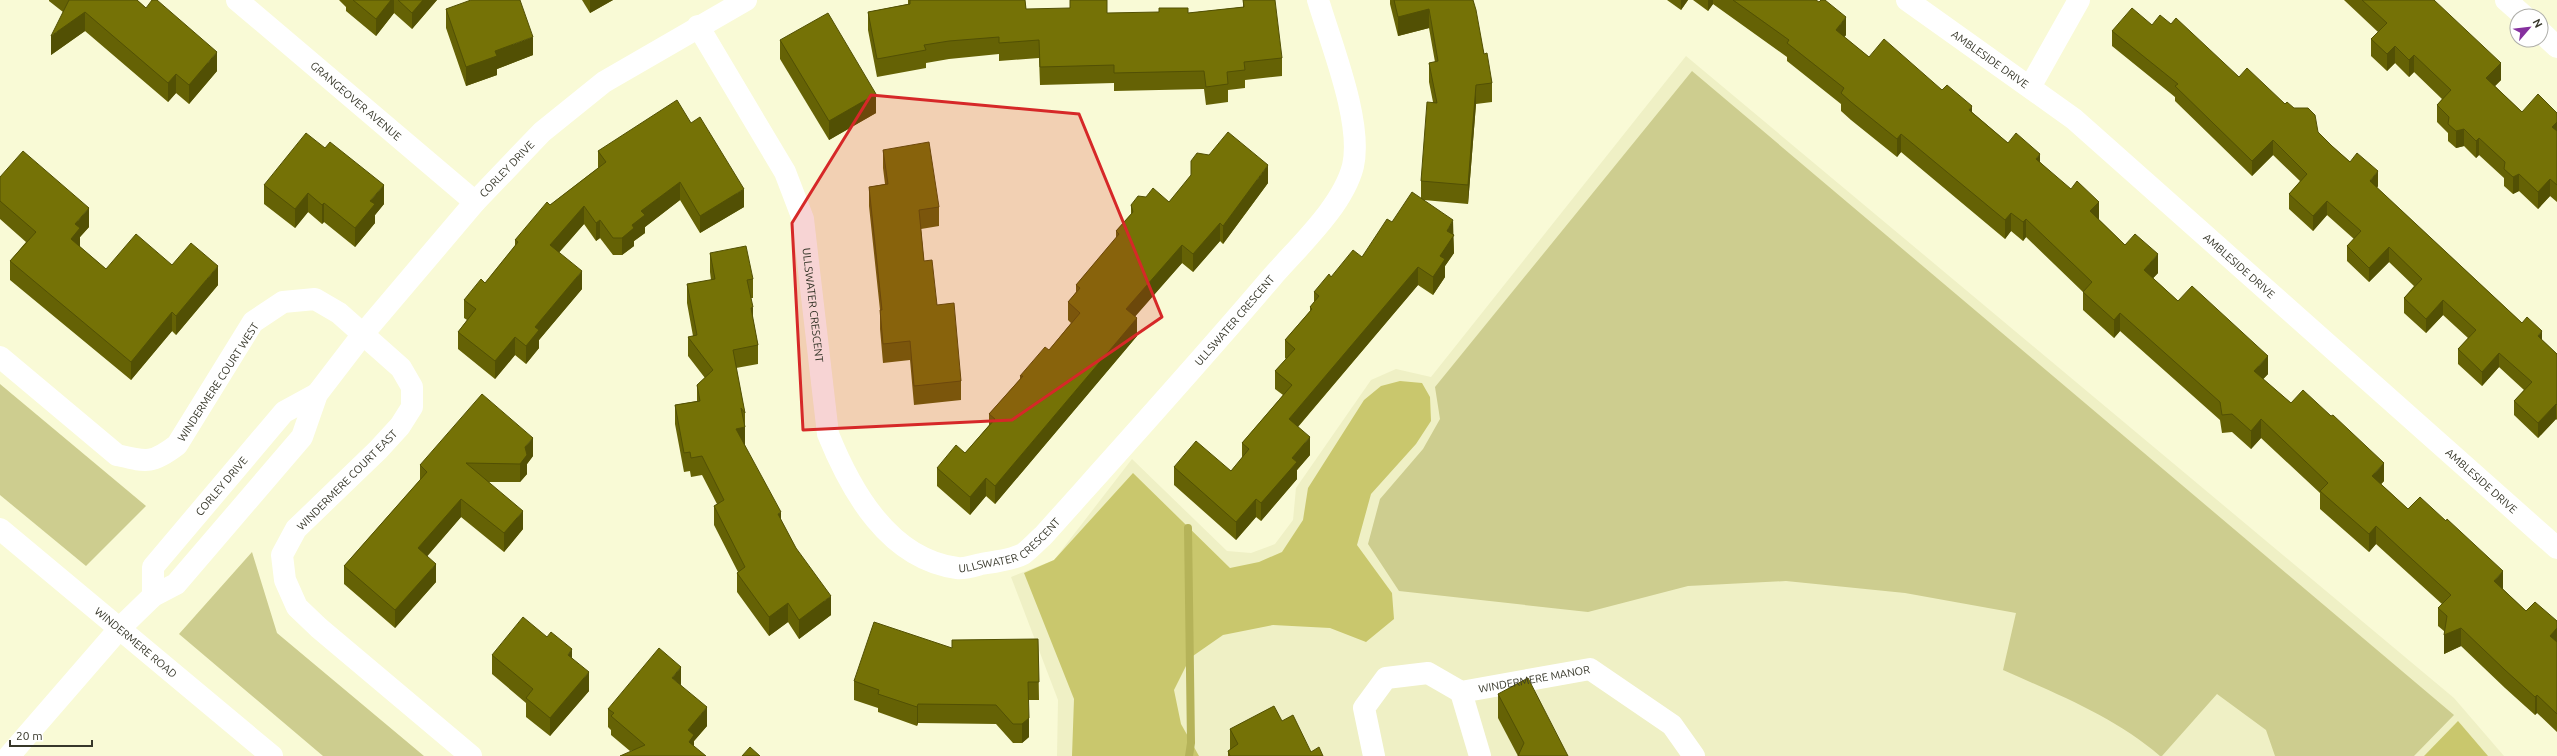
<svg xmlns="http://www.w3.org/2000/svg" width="2557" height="756" viewBox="0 0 2557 756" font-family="Ubuntu,sans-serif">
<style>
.built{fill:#eff0c5}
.green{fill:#cdcd8f}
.forest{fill:#c9c76d}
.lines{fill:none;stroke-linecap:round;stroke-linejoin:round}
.stream{stroke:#b5b359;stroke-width:8}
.minor{stroke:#fff;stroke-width:22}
.wall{fill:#656205}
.shaded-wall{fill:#525004}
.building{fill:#757206;stroke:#525004}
.marked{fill:#d62828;fill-opacity:0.2;stroke:#d62828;stroke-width:3;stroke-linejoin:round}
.labels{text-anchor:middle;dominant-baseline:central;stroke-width:4;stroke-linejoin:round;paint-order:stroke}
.street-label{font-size:11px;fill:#37372a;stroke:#fff}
</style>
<rect width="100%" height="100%" fill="#f9fad6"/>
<path class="built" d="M1686 56 2454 698 2504 756H1057L1058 700 1011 577 1054 560 1132 459 1227 551 1251 553 1275 544 1293 520 1296 488 1371 380 1396 369 1431 377Z"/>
<g class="green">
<path d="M1692 71 2454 715 2414 756H2275L2266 730 2217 694 2162 756H2160C2115 717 2057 694 2003 670L2016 613 1905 593 1786 581 1688 586 1588 612 1399 591 1368 544 1380 499 1423 449 1440 419 1435 387Z"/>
<path d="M0 384 146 506 86 566 0 495Z"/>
<path d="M252 552 277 633 424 756H323L179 634Z"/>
</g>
<g class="forest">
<path d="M1400 381 1422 383 1430 397 1431 421 1416 444 1371 494 1357 545 1392 593 1394 619 1366 642 1330 628 1273 625 1223 635 1190 658 1174 690 1181 724 1199 756H1072L1074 699 1024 573 1054 560 1133 473 1230 568 1259 562 1282 552 1303 520 1308 488 1364 400 1381 386Z"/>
<path d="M2458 721 2488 756H2424Z"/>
</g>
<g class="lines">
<path class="stream" d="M1188 528 1191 743 1189 756"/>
<g class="minor">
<path id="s1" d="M237 0 475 202"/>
<path id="s2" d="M1907 0 2074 119 2557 548"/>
<path d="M2506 0 2524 16"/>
<path id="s3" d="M698 26 785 172 803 219 828 434C851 491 889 559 957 568 965 569 974 566 981 564 994 562 1012 560 1023 554 1030 549 1037 541 1043 536 1120 450 1198 364 1272 277 1299 246 1343 206 1353 166 1363 122 1331 44 1318 0"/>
<path d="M2541 32 2557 47"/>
<path d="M2030 87 2079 0"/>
<path d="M0 357 117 455C147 462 152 464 177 445L253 322 283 302 315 299 339 313 401 368 412 387V407L400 426 378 450 296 529 282 555 285 580 297 607 319 628 471 756"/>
<path id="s4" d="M0 529 272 756"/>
<path id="s5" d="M153 596V567L284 412 317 394"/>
<path d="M1461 692 1480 756"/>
<path id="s6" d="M9 756 120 628 153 596 176 584 302 437 317 394 363 334 475 202 542 132 604 82 746 0"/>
<path id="s7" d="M1374 756 1364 708 1386 678 1428 673 1461 692 1590 669 1672 725 1694 756"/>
</g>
</g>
<g class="wall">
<path d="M49 0H137L217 71 189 104 176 93 168 102 85 31 51 55 63 12 49 1Z"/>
<path d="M339 0H437L412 29 394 13 376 36 346 11V7Z"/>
<path d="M582 0H613L590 13Z"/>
<path d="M908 0H1025L1026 9 1107 13H1188L1243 7V0L1282 58V76L1245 80V88L1228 90V102L1206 105 1204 89 1114 91V83L1040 85 1039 58 999 61V54L949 59 926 63V68L877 77 868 30V12L908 4Z"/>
<path d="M1390 0H1473L1484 54 1492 83V102L1476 104 1468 204 1424 200 1453 235 1454 253 1445 266V277L1433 295 1418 285 1298 427 1310 455 1297 470V479L1261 521 1256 517 1236 540 1174 485V467L1231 471 1242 458V443L1283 395 1275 389V371L1286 359 1285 358V340L1310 311V307L1314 302V292L1331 277 1362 257 1392 222 1421 198V181L1433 102 1429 82V63L1435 62 1429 28 1398 36 1390 4Z"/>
<path d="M1667 0H1688L1681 10Z"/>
<path d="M1693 0H1816L1846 35 1844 37 1869 57 1942 90 1972 112 2008 143 2040 162 2125 245 2158 273 2153 278 2178 301 2268 374 2263 379 2291 403 2384 481 2381 484 2408 509 2503 589 2526 611 2557 621V732L2537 713 2535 715 2505 688 2461 646 2444 654V631L2438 626V608L2442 604 2376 544 2369 552 2320 509V493L2261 438 2251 449 2232 432 2222 433 2220 420 2120 331 2114 338 2083 310V292L2026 237 2023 241 2011 231 2005 239 1901 152 1897 157 1851 120 1841 111V104L1787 61V57L1713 4 1708 11Z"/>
<path d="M2344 0H2434L2501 80 2495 86 2522 112 2557 113V202L2550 196 2538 209 2519 191 2513 194 2504 186V178L2479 155 2476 158 2464 146 2456 148 2448 141V133L2437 122V105L2442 99 2414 72 2409 77 2395 63 2387 71 2371 56V39L2378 32Z"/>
<path d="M446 9 533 55 497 69V75L466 86 446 28Z"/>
<path d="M2171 24 2239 77 2285 104 2318 132 2332 146 2378 186 2377 188 2522 323 2542 340 2557 354V420L2556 419 2538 438 2514 415V401L2524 390 2499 367 2482 386 2458 364V349L2468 338 2443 315 2426 333 2404 313V298L2414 286 2389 262 2369 282 2347 261V246L2354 239 2327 215 2313 231 2289 209V194L2300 181 2273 155 2252 176 2175 101V97L2112 46V31L2152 25Z"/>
<path d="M780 40 876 113 829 140 780 59Z"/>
<path d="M691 123 744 207 700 233 680 200 645 227V233L634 241V246L622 255H613L600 238 596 241 584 224 559 252 582 289 539 340V348L526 364 515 355 495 379 458 349V332L467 320 464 318V300L485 283 515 246V240L550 205 598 168V151Z"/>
<path d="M883 150 939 207V226L921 229 924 261 937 305 961 381V400L914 405 910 360 883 363 880 329V310L869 206V187L885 184 883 168Z"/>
<path d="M1191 161 1268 183 1223 244 1220 241 1193 272 1182 263 1135 316 1137 336 995 504 986 496 970 515 937 486V468L965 453 989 425V414L1020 379V376L1049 350 1071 323 1068 320V302L1076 292V285L1116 238V231L1131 214V205L1169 202 1191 176Z"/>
<path d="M0 177 89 227 80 237V247L106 269 172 265 218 285 176 335 172 331 131 380 10 280V261L26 242 0 219Z"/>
<path d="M264 185 384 204 375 215V223L355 247 324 222 322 224 308 212 295 228 264 204Z"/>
<path d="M710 253 753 279V298H751L753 319 758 345V364L736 368 745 413V446L781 520 831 615 799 639 788 622 769 636 737 592V573L738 572 714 525V506L717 504 702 475 691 477 690 471 684 472 675 424V405L697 401V385L705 378 688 356V337L693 336 687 303V284L711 280 710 272Z"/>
<path d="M533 456 527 464V474L520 482H489L523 529 504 552 461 517 427 556 436 582 395 628 344 584V566L420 480V465Z"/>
<path d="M1038 639 1039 700H1028L1029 737 1022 743H1013L996 724 918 723 917 726 878 712V708L854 700V681L952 648Z"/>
<path d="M492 655 572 658 589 691 550 736 526 717V703L492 674Z"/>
<path d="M681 685 707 726 694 741 630 751 611 735V730L608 727V709Z"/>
<path d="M1498 694 1568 756H1518L1498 718Z"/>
<path d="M1282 721 1311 752 1323 756H1228V751L1230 750V729Z"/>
</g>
<g class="shaded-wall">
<path d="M391 0H394V13L376 36V19Z"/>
<path d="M423 0H437L412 29V13Z"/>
<path d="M590 0H613L590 13Z"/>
<path d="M1681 0H1688L1681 10Z"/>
<path d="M1708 0H1713V4L1708 11Z"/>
<path d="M1429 9V28L1398 36V17Z"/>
<path d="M85 12V31L51 55V36Z"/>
<path d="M1846 17V35L1836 48V30Z"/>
<path d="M533 37V55L497 69V75L466 86V67L495 51Z"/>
<path d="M2395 46V63L2387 71V54Z"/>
<path d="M217 52V71L189 104V85Z"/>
<path d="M2414 55V72L2409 77V60Z"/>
<path d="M2501 63V80L2486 95V78Z"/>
<path d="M176 74V93L168 102V83Z"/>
<path d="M1476 85V104L1468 204V185Z"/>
<path d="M876 94V113L829 140V121Z"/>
<path d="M1972 106V124L1969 110Z"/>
<path d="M2557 122V139L2552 127Z"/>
<path d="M2464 129V146L2456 148V131Z"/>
<path d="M1901 134V152L1897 157V139Z"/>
<path d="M2479 138V155L2476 158V141Z"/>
<path d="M2273 140V155L2252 176V161Z"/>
<path d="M2040 154V172L2036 159Z"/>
<path d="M1268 165V183L1223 244V226Z"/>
<path d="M2378 171V186L2370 196V181Z"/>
<path d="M2519 174V191L2513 194V177Z"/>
<path d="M2550 179V196L2538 209V192Z"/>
<path d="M680 182V200L645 227V233L634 241V246L622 255V238L641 211Z"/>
<path d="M384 185V204L375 215V223L355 247V228L370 201Z"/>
<path d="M744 189V207L700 233V216Z"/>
<path d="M308 193V212L295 228V209Z"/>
<path d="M2327 201V215L2313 231V216Z"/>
<path d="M2099 202V220L2090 211Z"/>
<path d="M324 203V222L322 224V205Z"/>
<path d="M584 206V224L550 263V245Z"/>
<path d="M89 208V227L80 237V247L71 239 75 224Z"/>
<path d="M2011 213V231L2005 239V220Z"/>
<path d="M2026 219V237L2023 241V222Z"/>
<path d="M600 220V238L596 241V223Z"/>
<path d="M1453 220 1454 253 1445 266V277L1433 295V277L1440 256 1447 231Z"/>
<path d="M1220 223V241L1193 272V254Z"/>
<path d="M1182 245V263L1126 327V309Z"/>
<path d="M2389 247V262L2369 282V268Z"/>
<path d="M2158 254V273L2144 288V270Z"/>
<path d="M218 266V285L176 335V316Z"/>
<path d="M1418 267V285L1289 437V419Z"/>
<path d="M582 271V289L539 340V348L526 364V346L535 327Z"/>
<path d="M2443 300V315L2426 333V319Z"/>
<path d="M753 307V326L751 308Z"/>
<path d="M172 312V331L131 380V362Z"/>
<path d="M2120 313V331L2114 338V320Z"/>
<path d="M1137 318V336L995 504V486Z"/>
<path d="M2542 331V346L2538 336Z"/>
<path d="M515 337V355L495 379V361Z"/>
<path d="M2499 353V367L2482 386V372Z"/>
<path d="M2268 356V374L2254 389V371Z"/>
<path d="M2556 404V419L2538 438V423Z"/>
<path d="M2261 419V438L2251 449V431Z"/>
<path d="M745 427V446L736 429Z"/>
<path d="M1310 437V455L1297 470V479L1261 521V503L1292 458Z"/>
<path d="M533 438V456L527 464V474L520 482V464L525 447Z"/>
<path d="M2384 463V481L2372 494V476Z"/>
<path d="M986 478V496L970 515V497Z"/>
<path d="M461 499V517L418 567V548Z"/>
<path d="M1256 499V517L1236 540V522Z"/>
<path d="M523 511V529L504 552V533Z"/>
<path d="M781 512V531L778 514Z"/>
<path d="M2376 526V544L2369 552V534Z"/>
<path d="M436 564V582L395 628V610Z"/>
<path d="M2503 571V589L2494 599V581Z"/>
<path d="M831 596V615L799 639V620Z"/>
<path d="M788 603V622L769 636V617Z"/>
<path d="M2461 628V646L2444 654V635Z"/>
<path d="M2557 628V646L2550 636Z"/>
<path d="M572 649V668L568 655Z"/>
<path d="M681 667V686L672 678Z"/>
<path d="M589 672V691L550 736V718Z"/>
<path d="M2537 695V713L2535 715V697Z"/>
<path d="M918 704V723L917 726V707Z"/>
<path d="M707 707V726L694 741V754L689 756 688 730Z"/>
<path d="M1029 718V737L1022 743V724Z"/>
</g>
<g class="building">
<path d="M69 0H137L146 8 152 0H157L217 52 189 85 176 74 168 83 85 12 51 36Z"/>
<path d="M353 0H391L376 19Z"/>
<path d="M398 0H423L412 13Z"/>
<path d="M471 0H520L533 37 495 51 497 56 466 67 446 9Z"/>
<path d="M910 0H1025L1026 9 1070 8V0H1107V13L1159 12V8H1188V13L1244 7 1243 0H1275L1282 58 1244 62 1245 70 1227 72 1228 84 1206 87 1204 71 1114 73V65L1040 67 1039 40 999 43V37L949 41 924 45 926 50 877 59 868 12 910 4Z"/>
<path d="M1394 0H1473L1476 10 1484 54 1487 53 1492 83 1476 85 1468 185 1421 181 1427 102 1437 103 1429 63 1438 61 1429 9 1398 17Z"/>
<path d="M1733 0H1816L1819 2 1821 0H1825L1846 17 1836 30 1869 57 1884 39 1942 90 1947 85 1972 106 1969 110 2008 143 2016 133 2040 154 2036 159 2071 189 2077 181 2099 202 2090 211 2125 245 2135 234 2158 254 2144 270 2178 301 2192 286 2268 356 2254 371 2291 403 2303 390 2331 416 2333 415 2384 463 2372 476 2408 509 2420 497 2446 521 2447 519 2503 571 2494 581 2526 611 2535 602 2557 621V628L2550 636 2557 642V714L2537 695 2535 697 2505 670 2461 628 2444 635 2447 616 2438 608 2451 595 2376 526 2369 534 2320 491 2328 483 2261 419 2251 431 2232 414 2222 415 2220 402 2120 313 2114 320 2083 292 2092 282 2026 219 2023 222 2011 213 2005 220 1901 134 1897 139 1851 102 1841 93 1844 88 1787 43 1789 40Z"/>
<path d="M2362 0H2434L2501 63 2486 78 2522 112 2538 94 2557 113V122L2552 127 2557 131V185L2550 179 2538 192 2519 174 2513 177 2504 169 2505 162 2479 138 2476 141 2464 129 2456 131 2448 124 2449 117 2437 105 2451 90 2414 55 2409 60 2395 46 2387 54 2371 39 2387 23Z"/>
<path d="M2132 8 2152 25 2160 15 2171 24 2176 18 2239 77 2247 68 2285 104 2287 102 2294 108H2308L2315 115 2318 132 2332 146 2350 162 2357 153 2378 171 2370 181 2522 323 2527 317 2542 331 2538 336 2557 354V405L2556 404 2538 423 2514 401 2532 382 2499 353 2482 372 2458 349 2476 330 2443 300 2426 319 2404 298 2422 279 2389 247 2369 268 2347 246 2361 231 2327 201 2313 216 2289 194 2307 174 2273 140 2252 161 2175 86 2178 84 2112 31Z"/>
<path d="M828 13 876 94 829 121 780 40Z"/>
<path d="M677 100 691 123 700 117 744 189 700 216 680 182 641 211 645 215 632 225 634 228 622 238H613L600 220 596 223 584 206 550 245 582 271 535 327 539 330 526 346 515 337 495 361 458 332 476 309 464 300 481 279 485 283 518 242 515 240 547 202 550 205 606 162 598 151Z"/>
<path d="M1228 132 1268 165 1223 226 1220 223 1193 254 1182 245 1126 309 1137 318 995 486 986 478 970 497 937 468 956 445 965 453 995 419 989 414 1023 376H1020L1045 347 1049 350 1080 313 1068 302 1080 288 1076 285 1119 234 1116 231 1133 212 1131 205 1138 196 1146 197 1153 188 1169 202 1191 175V161L1197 153 1209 155Z"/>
<path d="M306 133 325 148 330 142 384 185 370 201 375 204 355 228 324 203 322 205 308 193 295 209 264 185Z"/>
<path d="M929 142 939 207 919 210 924 261 932 260 937 305 954 303 961 381 914 386 910 341 883 344 880 310H882L869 187 888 184 883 150Z"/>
<path d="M23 151 89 208 75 224 80 228 71 239 106 269 136 234 172 265 191 243 218 266 176 316 172 312 131 362 10 261 36 232 0 201V177Z"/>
<path d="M1412 192 1453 220 1447 231 1454 235 1440 256 1445 259 1433 277 1418 267 1289 419 1310 437 1292 458 1297 462 1261 503 1256 499 1236 522 1174 467 1196 441 1231 471 1249 449 1242 443 1292 385 1275 371 1295 349 1285 340 1312 309 1310 307 1319 296 1314 292 1329 274 1331 277 1353 250 1362 257 1387 219 1392 222Z"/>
<path d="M746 246 753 279 747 280 753 307 751 308 758 345 733 350 745 413 741 408 745 427 736 429 781 512 778 514 796 548 831 596 799 620 788 603 769 617 737 573 745 567 714 506 724 500 702 456 691 458 690 452 684 453 675 405 700 401 697 385 713 370 688 337 697 335 687 284 715 279 710 253Z"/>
<path d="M482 394 533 438 525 447 527 455 520 464 466 463 523 511 504 533 461 499 418 548 436 564 395 610 344 566 427 472 420 465Z"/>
<path d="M523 617 547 637 551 632 572 649 568 655 589 672 550 718 526 698 533 689 492 655Z"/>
<path d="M874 622 952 648V640L1038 639 1039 682H1028L1029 718 1022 724H1013L996 705 918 704 917 707 878 694 879 690 854 681Z"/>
<path d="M659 648 681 667 672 678 707 707 688 730 694 735 689 742 706 756H620L645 745 611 716 614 713 608 709Z"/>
<path d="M1528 678 1568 756H1518L1524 743 1498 694Z"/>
<path d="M1274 706 1282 721 1293 715 1311 752 1319 747 1323 756H1230L1228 751 1238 744 1230 729Z"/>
<path d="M750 747 760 756H742Z"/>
</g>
<path class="marked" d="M871 95 1079 114 1162 317 1012 420 803 430 792 223Z"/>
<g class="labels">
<g class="street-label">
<text stroke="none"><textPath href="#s2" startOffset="102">AMBLESIDE DRIVE</textPath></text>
<text stroke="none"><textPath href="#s1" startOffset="156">GRANGEOVER AVENUE</textPath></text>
<text stroke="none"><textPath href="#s6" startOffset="775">CORLEY DRIVE</textPath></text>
<text stroke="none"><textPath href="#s2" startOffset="426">AMBLESIDE DRIVE</textPath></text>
<text stroke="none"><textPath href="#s3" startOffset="307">ULLSWATER CRESCENT</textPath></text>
<text stroke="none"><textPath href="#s3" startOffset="1015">ULLSWATER CRESCENT</textPath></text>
<text transform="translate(218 382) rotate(-57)">WINDERMERE COURT WEST</text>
<text transform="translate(347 480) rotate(-45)">WINDERMERE COURT EAST</text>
<text stroke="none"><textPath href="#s2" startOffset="750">AMBLESIDE DRIVE</textPath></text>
<text stroke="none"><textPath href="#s5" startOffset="135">CORLEY DRIVE</textPath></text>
<text stroke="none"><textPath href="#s3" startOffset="691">ULLSWATER CRESCENT</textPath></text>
<text stroke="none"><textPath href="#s4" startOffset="177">WINDERMERE ROAD</textPath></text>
<text stroke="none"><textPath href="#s7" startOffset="241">WINDERMERE MANOR</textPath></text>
</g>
</g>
<g transform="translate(2529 28) rotate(62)"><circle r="19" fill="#ffffff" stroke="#afafaa"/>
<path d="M0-3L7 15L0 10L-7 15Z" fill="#85309e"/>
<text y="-6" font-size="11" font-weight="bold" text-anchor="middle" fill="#37372a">N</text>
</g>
<path d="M10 740v6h82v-6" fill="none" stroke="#37372a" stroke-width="2"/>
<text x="16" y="740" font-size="12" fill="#37372a" stroke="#ffffff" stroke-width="3" paint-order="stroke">20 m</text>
</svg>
